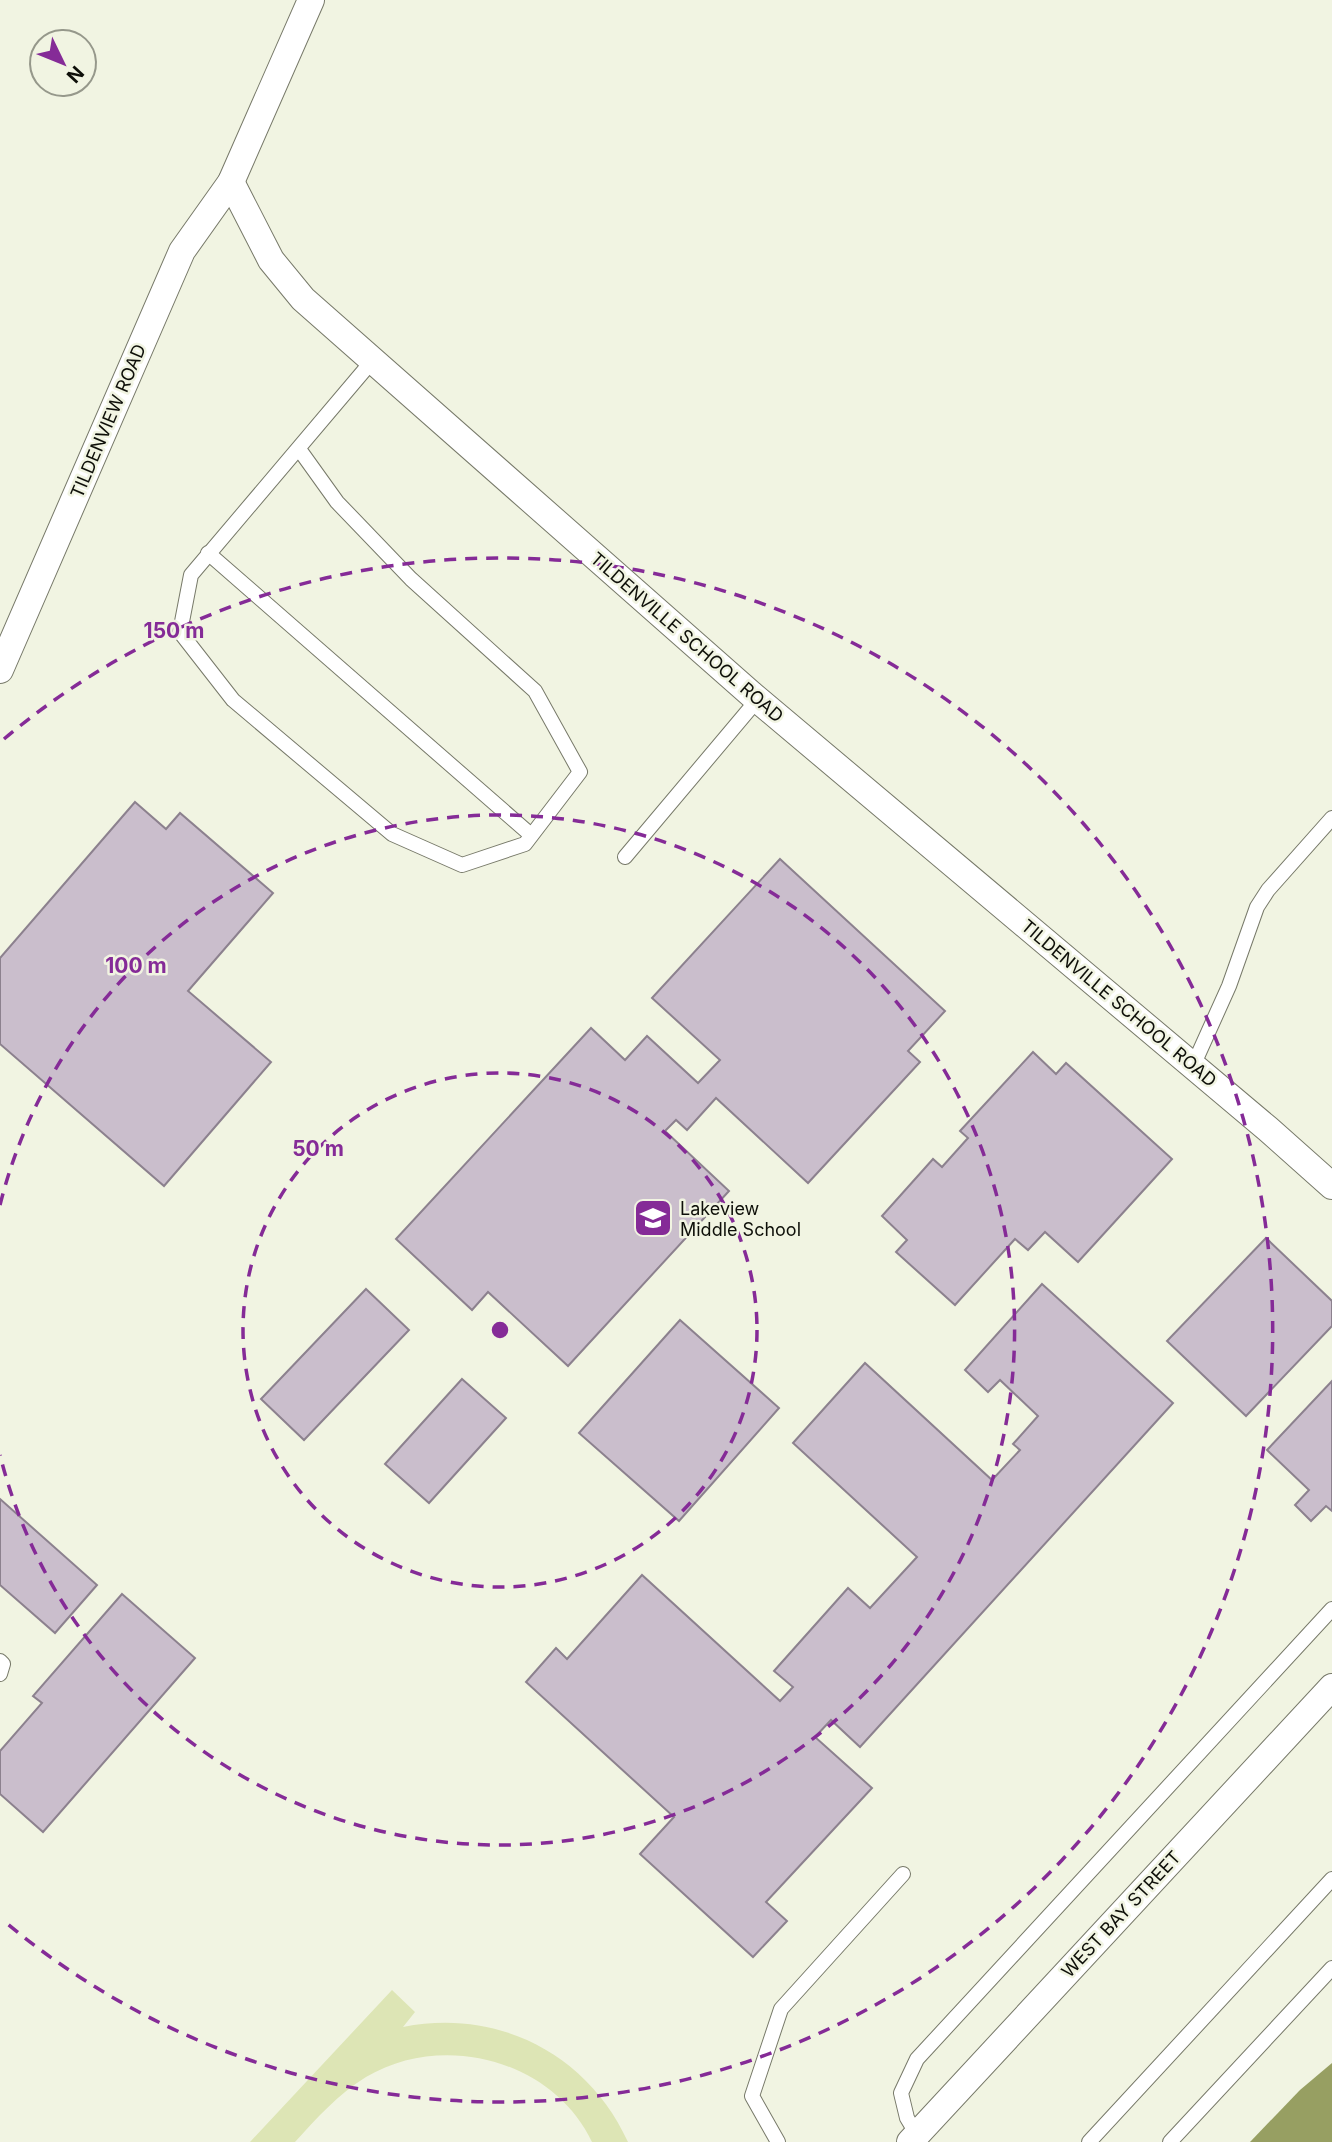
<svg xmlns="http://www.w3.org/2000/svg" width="1332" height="2142" viewBox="0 0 1332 2142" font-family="Inter,sans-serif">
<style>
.green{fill:#dde5b5}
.water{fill:#979f62}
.building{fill:#cabecc;stroke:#8c818e;stroke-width:2}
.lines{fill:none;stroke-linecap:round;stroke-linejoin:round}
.lane-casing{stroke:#777969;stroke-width:16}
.street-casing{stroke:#777969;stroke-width:28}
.lane{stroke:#fff;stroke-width:14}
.street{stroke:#fff;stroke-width:26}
.ring{fill:none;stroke:#852b97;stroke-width:3.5;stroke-dasharray:12 9}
.labels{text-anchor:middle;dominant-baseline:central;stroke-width:5;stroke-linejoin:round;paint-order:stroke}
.street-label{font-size:18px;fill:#0e0f09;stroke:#f1f4e2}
.poi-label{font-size:18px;fill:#0e0f09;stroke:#f1f4e2;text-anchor:start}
.centre{fill:#852b97;stroke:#f1f4e2;stroke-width:3.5}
.ring-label{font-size:21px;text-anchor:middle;font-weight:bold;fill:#852b97;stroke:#f1f4e2;stroke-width:5;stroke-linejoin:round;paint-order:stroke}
</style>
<rect width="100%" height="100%" fill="#f1f4e2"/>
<path class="green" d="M392 1990 415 2012 403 2027C498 2008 588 2054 628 2142H592C553 2060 443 2031 366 2077 338 2094 317 2118 295 2142H250Z"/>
<path class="water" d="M1332 2063V2142H1250L1300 2090Z"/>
<g class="building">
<path d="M135 802 166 829 180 813 273 893 188 991 271 1062 164 1186 0 1044V958Z"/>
<path d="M780 859 945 1011 908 1051 920 1062 808 1183 716 1098 687 1130 676 1120 665 1131 729 1191 568 1366 488 1292 472 1310 396 1239 591 1028 625 1060 647 1036 698 1083 720 1060 652 998Z"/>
<path d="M1033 1052 1056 1074 1066 1063 1172 1159 1078 1262 1045 1232 1028 1250 1015 1239 955 1305 896 1252 907 1240 882 1216 933 1159 942 1167 968 1138 960 1131Z"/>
<path d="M1266 1238 1332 1301V1326L1246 1416 1167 1341Z"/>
<path d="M1042 1284 1173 1403 860 1747 831 1720 815 1737 872 1788 766 1902 787 1921 753 1957 640 1854 674 1817 526 1682 556 1648 567 1659 642 1575 780 1701 793 1687 774 1671 848 1588 870 1608 917 1557 793 1443 865 1363 992 1480 1020 1450 1013 1444 1038 1416 1000 1380 988 1392 965 1370Z"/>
<path d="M366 1289 409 1330 304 1440 261 1399Z"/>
<path d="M680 1320 779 1408 679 1521 579 1433Z"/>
<path d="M462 1379 506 1418 429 1503 385 1464Z"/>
<path d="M1332 1381V1511L1326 1506 1311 1521 1295 1505 1309 1490 1267 1450Z"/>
<path d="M0 1499 97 1585 55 1633 0 1585Z"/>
<path d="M122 1594 195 1658 43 1832 0 1794V1751L42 1703 33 1696Z"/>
</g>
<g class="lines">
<defs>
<g id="lane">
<path d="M299 449 337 502 411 579 535 691 580 772 525 844 462 865 392 834 233 700 180 632 191 575 373 360"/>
<path d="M208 553 531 835"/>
<path d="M625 857 758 699"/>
<path d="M1193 1066 1229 986 1257 907 1268 890 1332 818"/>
<path d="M0 1661 3 1664 0 1674"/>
<path d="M919 2138 907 2118 901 2093 917 2059 1332 1609"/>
<path d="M778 2142 752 2096 781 2009 903 1874"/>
<path d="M1089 2142 1332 1879"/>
<path d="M1170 2142 1332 1968"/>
</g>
<g id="street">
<path d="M231 182 271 260 303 299 751 694 1268 1129 1332 1186"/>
<path d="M0 670 182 251 231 182 311 0"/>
<path d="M910 2142 1332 1687"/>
</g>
</defs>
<use href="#lane" class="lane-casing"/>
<use href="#street" class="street-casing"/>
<use href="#lane" class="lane"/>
<use href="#street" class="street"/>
</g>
<g class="ring">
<circle cx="500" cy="1330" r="257"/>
<path d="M0 1205A515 515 0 1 1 0 1455"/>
<path d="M4 739A772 772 0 1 1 4 1921"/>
</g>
<defs>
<symbol id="school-square" viewBox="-11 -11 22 22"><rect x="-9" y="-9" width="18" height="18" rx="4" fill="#852b97" stroke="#f1f4e2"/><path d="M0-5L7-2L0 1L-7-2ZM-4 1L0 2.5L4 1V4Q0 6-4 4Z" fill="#fff"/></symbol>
</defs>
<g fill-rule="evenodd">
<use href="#school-square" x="631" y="1196" width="44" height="44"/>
</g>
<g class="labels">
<g class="street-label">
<text transform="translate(108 421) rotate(-67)">TILDENVIEW ROAD</text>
<text transform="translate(687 637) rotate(41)">TILDENVILLE SCHOOL ROAD</text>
<text transform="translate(1119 1003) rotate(40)">TILDENVILLE SCHOOL ROAD</text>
<text transform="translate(1121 1914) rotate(-47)">WEST BAY STREET</text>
</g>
<g class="poi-label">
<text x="680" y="1208">Lakeview<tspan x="680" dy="21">Middle School</tspan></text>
</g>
</g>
<circle cx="500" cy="1330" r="10" class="centre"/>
<g class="ring-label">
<text x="174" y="638">150 m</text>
<text x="136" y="973">100 m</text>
<text x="318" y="1156">50 m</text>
</g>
<g transform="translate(63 63) rotate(133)"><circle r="33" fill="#f1f4e2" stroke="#96988b" stroke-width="2"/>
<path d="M0-5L12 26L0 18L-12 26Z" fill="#852b97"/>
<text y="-10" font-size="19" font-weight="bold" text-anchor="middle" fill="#0e0f09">N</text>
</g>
</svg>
